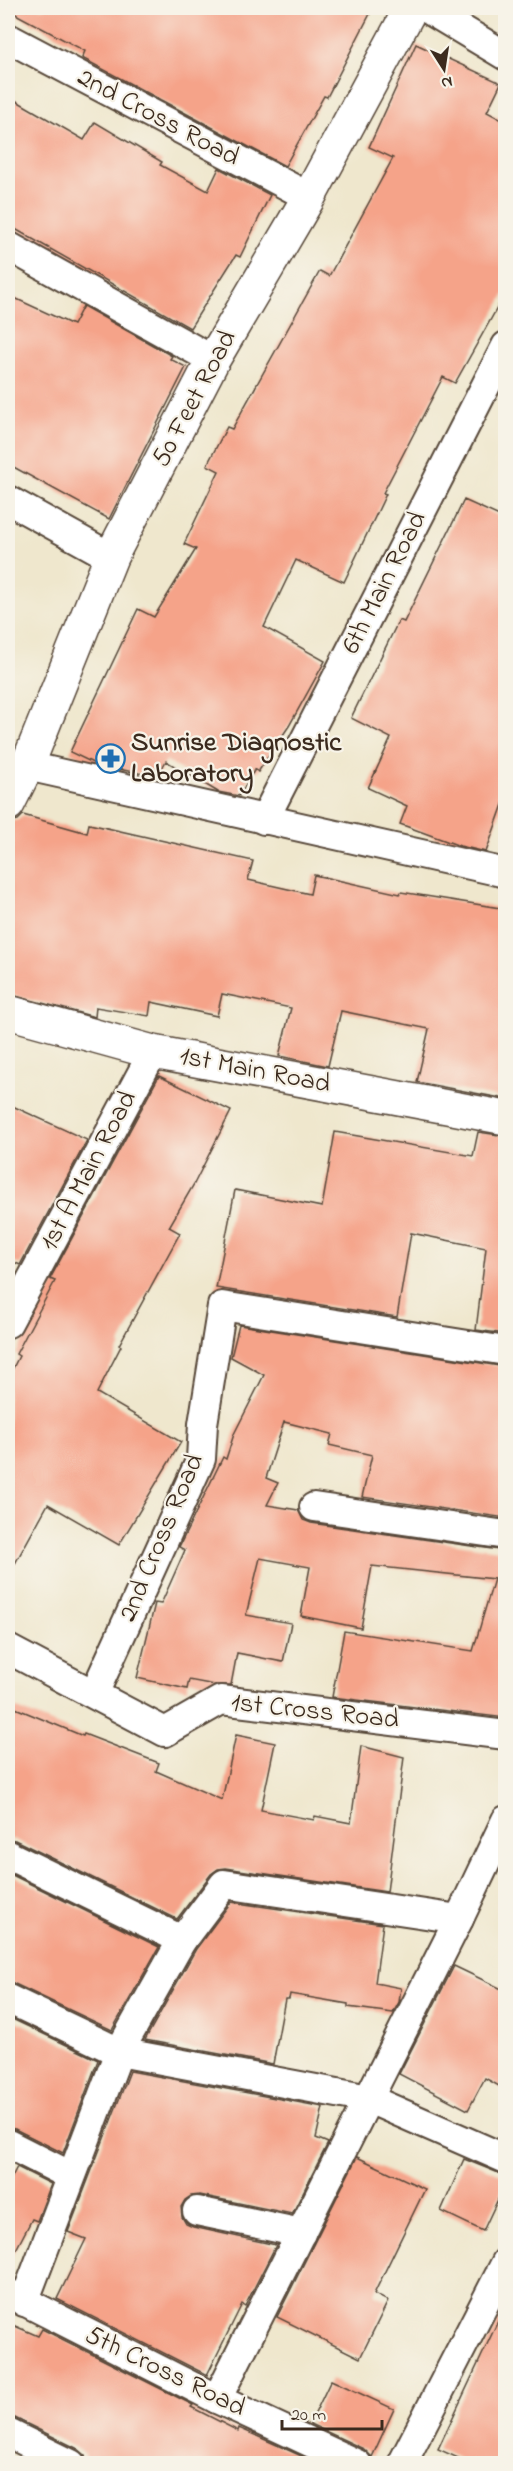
<svg xmlns="http://www.w3.org/2000/svg" width="513" height="2471" viewBox="0 0 513 2471" font-family="'Indie Flower',sans-serif">
<style>
.building{fill:#f5a389}
.lines{fill:none;stroke-linecap:round;stroke-linejoin:round}
.minor-casing{stroke:#564638;stroke-width:32}
.tertiary-casing{stroke:#564638;stroke-width:36}
.minor{stroke:#fff;stroke-width:28}
.tertiary{stroke:#fff;stroke-width:33}
.labels{text-anchor:middle;dominant-baseline:central;stroke-width:4.5;stroke-linejoin:round;paint-order:stroke}
.street-label{font-size:27px;fill:#3b2a1e;stroke:#f7f3e8}
.poi-label{font-size:27px;font-weight:bold;fill:#3b2a1e;stroke:#f7f3e8;text-anchor:start}
</style>
<rect width="100%" height="100%" fill="#f7f3e8"/>
<filter id="ink" filterUnits="userSpaceOnUse"><feTurbulence type="fractalNoise" baseFrequency=".0167" numOctaves="2"/><feDisplacementMap in="SourceGraphic" scale="12" xChannelSelector="R" yChannelSelector="G"/><feConvolveMatrix kernelMatrix="1 2 1 2 8 2 1 2 1" color-interpolation-filters="sRGB"/></filter>
<filter id="wash" filterUnits="userSpaceOnUse"><feTurbulence type="fractalNoise" baseFrequency=".008" numOctaves="4" result="noise"/><feDisplacementMap in="SourceGraphic" scale="24" xChannelSelector="R" yChannelSelector="G"/><feGaussianBlur stdDeviation="1.35" result="paint"/><feColorMatrix in="noise" values="0 0 0 0 0 0 0 0 0 0 0 0 0 0 0 0 0 1.4 0 .05"/><feComposite in="paint" operator="in"/></filter>
<g filter="url(#wash)">
<rect width="100%" height="100%" fill="#efe7cd"/>
<g id="blocks">
<g class="building">
<path d="M8 8H373L327 97 324 96 285 166 82 58 85 51 8 10Z"/>
<path d="M416 44 501 83 487 112 506 122V292L455 383 443 377 383 493 386 494 344 582 296 560 264 627 325 661 289 726 258 772 255 769 239 796 218 792 166 761 157 777 95 764 70 752 138 609 154 617 196 549 184 544 219 471 207 465 227 427 232 429 320 271 329 276 393 158 369 147Z"/>
<path d="M8 96 84 140 95 122 162 162 160 165 208 191 219 168 270 195 240 257 236 255 190 328 8 225Z"/>
<path d="M8 295 73 325 83 306 172 356 170 359 186 367 109 519 8 464Z"/>
<path d="M464 500 506 519V796L486 852 460 846 400 824 407 806 368 788 391 738 351 718 399 620 404 622Z"/>
<path d="M23 815 87 833 89 824 253 861 248 880 310 894 314 875 400 894 401 892 506 909V1099L417 1082 429 1029 341 1011 328 1066 279 1056 291 1008 222 994 217 1016 151 1002 149 1016 96 1007 95 1017 8 994V822L18 820Z"/>
<path d="M159 1076 231 1111 194 1184 169 1227 180 1233 119 1345 121 1346 97 1393 181 1442 119 1545 48 1504 8 1576V1378L19 1356 16 1354 55 1281 50 1279Z"/>
<path d="M8 1104 87 1140 20 1265 8 1259Z"/>
<path d="M335 1132 473 1156 478 1132 506 1136V1334L476 1330 486 1248 411 1233 397 1317 216 1288 235 1190 322 1207Z"/>
<path d="M239 1325 506 1367V1518L362 1497 372 1455 329 1445 332 1434 284 1422 266 1478 278 1483 267 1505 298 1510 303 1520 311 1523 506 1551V1718L332 1697 344 1631 473 1651 494 1579 372 1566 361 1628 301 1616 310 1567 260 1558 246 1615 291 1623 283 1662 237 1653 231 1685H215L189 1680 187 1689 137 1678 155 1603 161 1604 185 1550 179 1547 223 1457 226 1459 234 1434 264 1375 231 1357Z"/>
<path d="M8 1705 83 1736 84 1734 159 1763 156 1771 222 1800 236 1735 275 1743 261 1810 314 1820 315 1816 351 1823 361 1746 404 1757 387 1892 226 1868 218 1869 211 1874 177 1919 15 1840 8 1839Z"/>
<path d="M8 1873 159 1947 112 2030 15 1984 8 1983Z"/>
<path d="M231 1902 383 1924 375 1983 401 1988 399 2002 393 2013 348 2007V2004L290 1994 289 1999H285L273 2064 145 2040 196 1949Z"/>
<path d="M454 1966 506 1991V2090L485 2078 468 2110 399 2074Z"/>
<path d="M8 2017 98 2060 63 2153 15 2129 8 2128Z"/>
<path d="M130 2071 323 2107 316 2138 328 2143 292 2214 200 2195 191 2196 185 2200 181 2207 182 2217 186 2224 193 2227 276 2245 245 2306 242 2304 207 2375 57 2299 86 2239 68 2232Z"/>
<path d="M357 2157 425 2189 374 2294 388 2301 360 2358 277 2317Z"/>
<path d="M464 2159 506 2176V2182L483 2231 441 2211Z"/>
<path d="M17 2167 51 2184 37 2221 32 2219 8 2265V2185Z"/>
<path d="M506 2304V2463H469L438 2449Z"/>
<path d="M8 2323 38 2336 42 2329 193 2405 191 2407 238 2431 239 2428 317 2463H87L85 2455 78 2449 15 2418 8 2417Z"/>
<path d="M331 2380 394 2409 372 2457 364 2449 310 2424Z"/>
</g>
</g>
</g>
<g filter="url(#ink)">
<use href="#blocks" fill-opacity="0" stroke="#564638" stroke-width="1.5"/>
<g class="lines">
<defs>
<g id="minor">
<path d="M426 8 506 56"/>
<path d="M8 38 309 197"/>
<path d="M8 246 213 360"/>
<path d="M8 500 111 557"/>
<path d="M27 766 506 873"/>
<path d="M264 820 506 346"/>
<path d="M8 1323 153 1052"/>
<path d="M314 1507 506 1535"/>
<path d="M8 1649 165 1732 221 1700 506 1735"/>
<path d="M94 1694 201 1459 203 1424 222 1306 506 1351"/>
<path d="M8 1855 182 1940"/>
<path d="M8 1999 119 2052 369 2099 506 2159"/>
<path d="M8 2144 71 2176"/>
<path d="M197 2211 301 2233"/>
<path d="M8 2293 217 2399 357 2464"/>
<path d="M24 2302 119 2052 182 1940 224 1884 459 1919"/>
<path d="M217 2399 459 1919 506 1820"/>
<path d="M8 2433 71 2464"/>
<path d="M402 2464 506 2262"/>
</g>
<g id="tertiary">
<path d="M8 804 27 766 111 557 213 360 309 197 411 8"/>
<path d="M8 1012 153 1052 506 1118"/>
</g>
</defs>
<use href="#minor" class="minor-casing"/>
<use href="#tertiary" class="tertiary-casing"/>
<use href="#minor" class="minor"/>
<use href="#tertiary" class="tertiary"/>
</g>
</g>
<defs>
<symbol id="pharmacy-ring" viewBox="-11 -11 22 22"><circle r="9.5" fill="#f7f3e8" stroke="#1f6fb2" stroke-width="1.5"/><path d="M-2-6h4v4h4v4h-4v4h-4v-4h-4v-4h4Z" fill="#1f6fb2"/></symbol>
</defs>
<g fill-rule="evenodd">
<use href="#pharmacy-ring" x="94" y="742" width="33" height="33"/>
</g>
<g class="labels">
<g class="street-label">
<text transform="translate(158 118) rotate(28)">2nd Cross Road</text>
<text transform="translate(195 399) rotate(-62)">50 Feet Road</text>
<text transform="translate(385 583) rotate(-63)">6th Main Road</text>
<text transform="translate(255 1071) rotate(11)">1st Main Road</text>
<text transform="translate(89 1171) rotate(-62)">1st A Main Road</text>
<text transform="translate(162 1538) rotate(-67)">2nd Cross Road</text>
<text transform="translate(315 1712) rotate(6)">1st Cross Road</text>
<text transform="translate(165 2372) rotate(26)">5th Cross Road</text>
</g>
<g class="poi-label">
<text x="131" y="743">Sunrise Diagnostic<tspan x="131" dy="31">Laboratory</tspan></text>
</g>
</g>
<rect width="513" height="2471" fill="none" stroke="#f7f3e8" stroke-width="30"/>
<g transform="translate(444 69) rotate(168)" stroke="#f7f3e8" stroke-width="4.5" paint-order="stroke">
<path d="M0-4.5L10 22L0 15L-10 22Z" fill="#3b2a1e"/>
<text y="-9" font-size="16" font-weight="bold" text-anchor="middle" fill="#3b2a1e">N</text>
</g>
<path d="M282 2420v9h100v-9" fill="none" stroke="#3b2a1e" stroke-width="3"/>
<text x="291" y="2420" font-size="18" fill="#3b2a1e" stroke="#f7f3e8" stroke-width="4.5" paint-order="stroke">20 m</text>
</svg>
